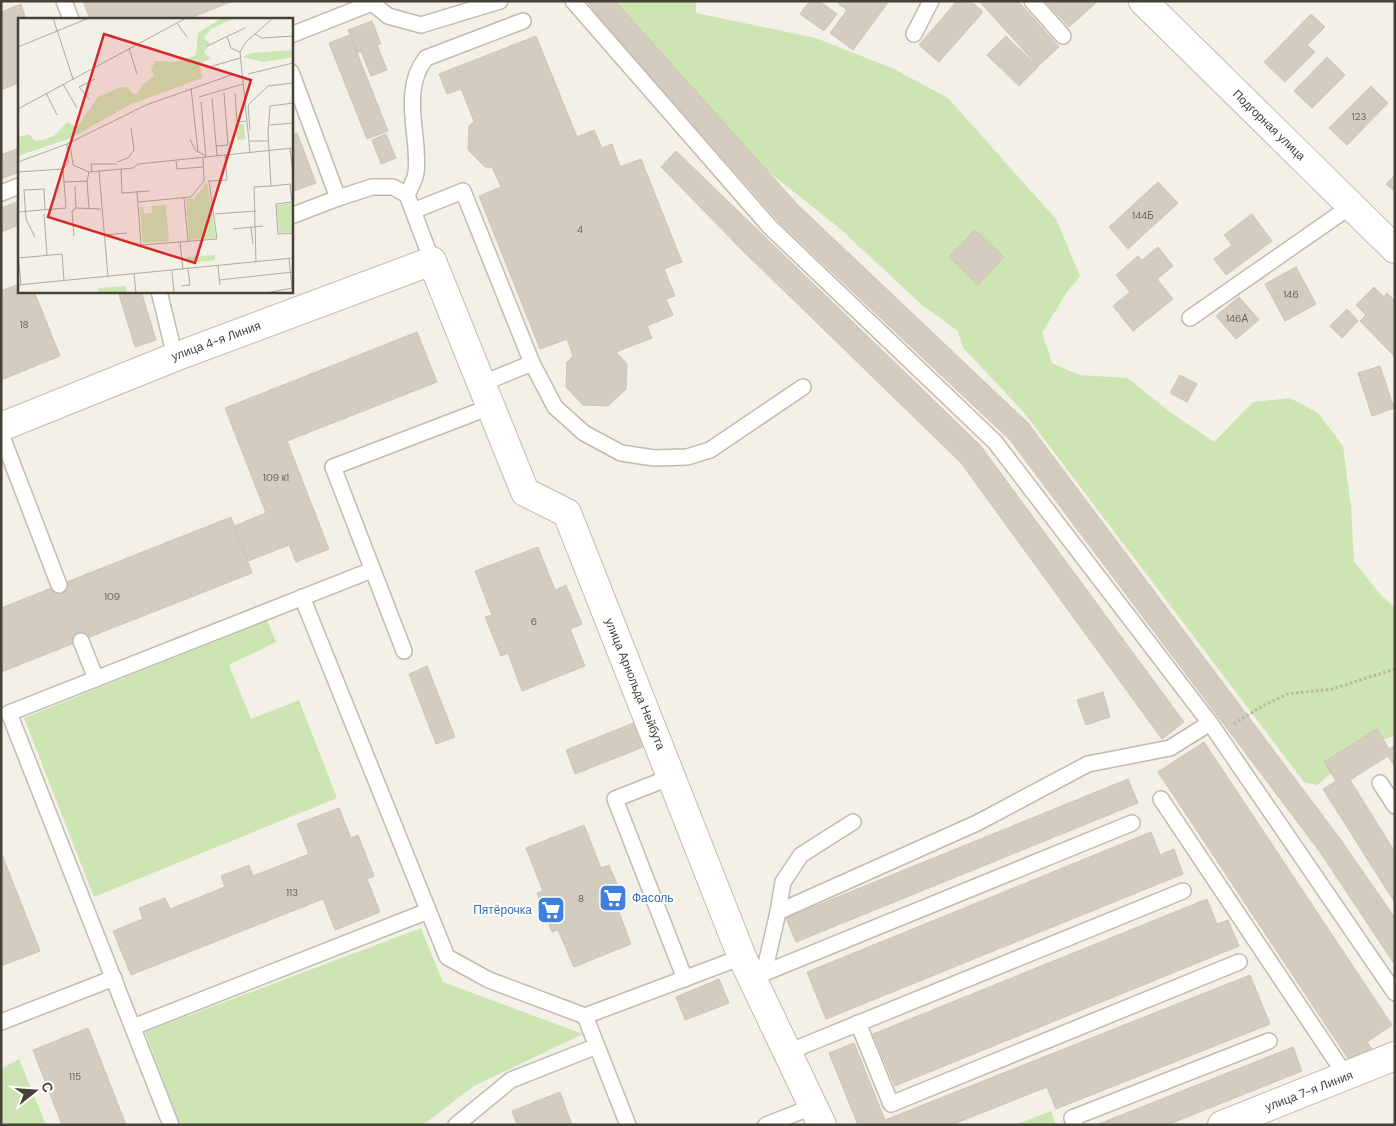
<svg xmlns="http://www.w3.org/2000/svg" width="1396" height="1126" viewBox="0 0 1396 1126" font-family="'DM Sans',sans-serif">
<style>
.green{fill:#cde5b3}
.building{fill:#d4ccbe;stroke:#cfc4b2}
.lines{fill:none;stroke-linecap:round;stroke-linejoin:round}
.service-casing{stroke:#c1bbae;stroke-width:18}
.minor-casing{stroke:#c1bbae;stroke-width:30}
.tertiary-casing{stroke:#c1bbae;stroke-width:30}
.path{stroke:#bfb49d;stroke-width:3;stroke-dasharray:2.5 2.5;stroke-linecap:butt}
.service{stroke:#fff;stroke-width:15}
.minor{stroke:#fff;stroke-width:28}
.tertiary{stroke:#fff;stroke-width:28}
.labels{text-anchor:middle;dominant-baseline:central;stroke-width:4;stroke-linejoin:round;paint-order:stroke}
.number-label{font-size:10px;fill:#6a6459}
.street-label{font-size:12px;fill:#464137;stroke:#fff}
.shop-label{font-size:12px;fill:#366cbe;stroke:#fff;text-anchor:start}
.inset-road{fill:none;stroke:#aeaaa1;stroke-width:1}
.view{fill:#d62828;fill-opacity:0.15;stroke:#d62828;stroke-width:2.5}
.inset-edge{fill:none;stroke:#464137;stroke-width:2.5}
</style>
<rect width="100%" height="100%" fill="#f3f0e8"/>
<g class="green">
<path d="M606 1H696V13L816 38 894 69 948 98 1056 219 1080 276 1067 292 1042 333 1052 363 1079 375 1128 378 1170 412 1214 442 1253 402 1290 398 1318 413 1343 446 1351 507 1354 562 1381 595 1395 608V736L1366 744 1317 785 1304 782 1022 410 963 348 958 331 922 305 838 227 736 146Z"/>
<path d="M267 620 276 642 229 665 251 719 299 700 337 798 94 897 24 718Z"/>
<path d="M421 928 443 982 583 1034 474 1086 423 1125H180L145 1032Z"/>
<path d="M19 1059 46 1125H4L1 1118V1069Z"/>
<path d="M1051 1111 1056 1125H1015Z"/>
</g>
<g class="building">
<path d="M83 1H233L188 19H90Z"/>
<path d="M587 1H615L797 204 1028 423 1341 840 1395 918V965L1320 852 1010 440 780 223 605 25Z"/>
<path d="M810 1H819L837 14 824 31 800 14Z"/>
<path d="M840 1H889L853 50 830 33 847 10 838 3Z"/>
<path d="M957 1H971L983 12 939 62 919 45Z"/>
<path d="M979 1H1018L1059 47 1038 66Z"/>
<path d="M1045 1H1098L1069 27Z"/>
<path d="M21 4 26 19H19V83L1 90V12Z"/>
<path d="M1311 14 1325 27 1307 45 1315 52 1285 82 1264 62Z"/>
<path d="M372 21 381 44 377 45 387 70 371 76 361 51 358 53 348 30Z"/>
<path d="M350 35 388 131 367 139 329 43Z"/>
<path d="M536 36 577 137 594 130 602 148 612 144 620 167 641 159 682 262 664 269 675 296 666 299 673 315 647 326 652 338 616 352 627 364 626 389 608 406 583 405 566 387 567 362 573 356 567 339 540 349 479 196 501 187 492 167H485L468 150 469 126 474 121 461 89 447 94 439 74Z"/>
<path d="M1006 36 1038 67 1019 86 987 55Z"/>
<path d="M1327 57 1345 75 1312 108 1294 91Z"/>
<path d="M1371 86 1388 103 1347 145 1329 128Z"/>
<path d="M297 133 316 183 291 192V135Z"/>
<path d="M386 134 396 158 381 164 372 140Z"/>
<path d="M19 148V172L1 179V155Z"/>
<path d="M676 151 980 445 1184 722 1162 739 961 463 743 251 661 167Z"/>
<path d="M1395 175V192L1386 184Z"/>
<path d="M1158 182 1178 203 1128 249 1109 227Z"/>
<path d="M19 201V225L1 232V208Z"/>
<path d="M1252 214 1272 241 1226 275 1214 259 1232 245 1224 235Z"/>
<path d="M975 230 1004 257 978 285 949 257Z"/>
<path d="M1158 247 1173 266 1157 279 1173 299 1133 331 1113 306 1130 292 1116 275 1138 256 1142 260Z"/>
<path d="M1296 267 1316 304 1285 321 1265 284Z"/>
<path d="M19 284V291H34L60 356 1 380V291Z"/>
<path d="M1374 287 1384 297 1387 293 1395 301V357L1360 321 1366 315 1356 305Z"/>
<path d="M118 291H141L156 340 135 347Z"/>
<path d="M1239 297 1259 320 1236 339 1216 316Z"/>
<path d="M1347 309 1358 321 1342 338 1330 326Z"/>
<path d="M417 332 437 382 287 441 329 549 296 562 289 545 248 561 234 526 266 513 225 408Z"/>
<path d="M1380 366 1394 408 1372 416 1358 373Z"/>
<path d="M1180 375 1197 384 1187 402 1170 393Z"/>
<path d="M231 517 252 573 1 672V608Z"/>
<path d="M538 547 555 590 566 585 582 624 570 629 585 666 522 691 508 653 501 656 485 617 492 615 475 571Z"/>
<path d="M427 666 455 737 436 744 409 674Z"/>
<path d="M1103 692 1110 717 1086 725 1077 700Z"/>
<path d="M636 722 646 746 575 774 566 750Z"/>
<path d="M1377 729 1389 749 1395 745V767L1388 756 1350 780 1395 852V903L1323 789 1336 781 1324 762Z"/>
<path d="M1204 742 1392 1025 1367 1042 1372 1049 1351 1063 1158 772Z"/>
<path d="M1128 779 1138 803 796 942 786 918Z"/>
<path d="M339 808 351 838 358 835 374 876 367 879 380 912 335 930 323 899 131 975 113 931 143 919 139 908 165 898 170 909 225 887 221 876 249 865 253 876 309 854 297 824Z"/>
<path d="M584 825 601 868 609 865 617 884 625 904 617 907 631 944 574 967 558 930 552 932 537 893 543 891 526 848Z"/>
<path d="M1151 832 1160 855 1174 849 1183 874 826 1019 807 972Z"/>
<path d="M1 852 40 951 1 966Z"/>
<path d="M1207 899 1217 924 1228 920 1239 946 895 1086 873 1034Z"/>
<path d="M1250 975 1270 1024 1056 1109 1047 1087 951 1125H858L829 1053 854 1043 885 1120Z"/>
<path d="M719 979 729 1003 685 1020 676 997Z"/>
<path d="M88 1028 96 1048 126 1125H62L33 1050Z"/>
<path d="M1293 1047 1302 1071 1167 1125H1096Z"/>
<path d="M560 1092 572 1125H517L512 1111Z"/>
</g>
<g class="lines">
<defs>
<g id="service">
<path d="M64 1 71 19"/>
<path d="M573 1 770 227 995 442 1210 723 1395 993"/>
<path d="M1032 1 1063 36"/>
<path d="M372 3 388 16 421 25 500 1"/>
<path d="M914 34 931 1"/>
<path d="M291 35 372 3 371 1"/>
<path d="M291 72 338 198 372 187H393L407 195 432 261"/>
<path d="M1 193 19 186"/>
<path d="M407 195C410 189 413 183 415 177 418 168 416 156 416 147 413 116 406 83 426 58L523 21"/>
<path d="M413 211 463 191 532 363 481 384"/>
<path d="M291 216 338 198"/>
<path d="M159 291 175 357"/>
<path d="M1190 318 1351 206"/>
<path d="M532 363 555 407 584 433 621 453 654 458 687 457 710 450 803 387"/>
<path d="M1 434 59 585"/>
<path d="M302 597 447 957 489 980 585 1016 742 957"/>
<path d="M81 641 96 679"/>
<path d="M404 651 333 467 490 407"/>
<path d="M671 777 615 799 685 979"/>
<path d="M1380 783 1395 806"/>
<path d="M1161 799 1346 1076"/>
<path d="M778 912 977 823 1088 764 1170 748 1210 723"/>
<path d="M764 973 778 912 783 882 801 855 853 822"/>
<path d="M752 978 1132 823"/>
<path d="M585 1016 628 1125"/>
<path d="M1 1022 114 978"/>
<path d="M858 1023 891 1104 1239 962"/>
<path d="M133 1027 428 911"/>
<path d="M788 1052 1183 891"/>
<path d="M171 1125 9 713 372 570"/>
<path d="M456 1125 511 1080 597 1046"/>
<path d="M766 1125 814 1106"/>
<path d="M1075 1125 1072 1118 1269 1041"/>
</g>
<g id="minor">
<path d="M1 427 175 357 432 261 525 492 567 513 742 957 822 1125"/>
<path d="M1222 1125 1395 1056"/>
</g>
<path id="tertiary" d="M1143 1 1395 249"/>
</defs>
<use href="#service" class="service-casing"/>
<use href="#minor" class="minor-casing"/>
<use href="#tertiary" class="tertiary-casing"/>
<path class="path" d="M1234 724 1259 708 1287 694 1332 689 1395 669"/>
<use href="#service" class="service"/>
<use href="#minor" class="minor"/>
<use href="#tertiary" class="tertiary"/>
</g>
<defs>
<symbol id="supermarket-square" viewBox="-11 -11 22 22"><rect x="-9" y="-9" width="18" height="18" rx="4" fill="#3f7fe0" stroke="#fff"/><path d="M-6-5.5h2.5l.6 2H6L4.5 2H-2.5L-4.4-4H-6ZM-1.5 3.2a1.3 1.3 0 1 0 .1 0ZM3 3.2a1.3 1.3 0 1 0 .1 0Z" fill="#fff"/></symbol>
</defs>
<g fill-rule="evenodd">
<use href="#supermarket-square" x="597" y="882" width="32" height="32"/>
<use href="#supermarket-square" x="535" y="894" width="32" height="32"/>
</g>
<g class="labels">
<g class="number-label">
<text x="1359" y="116">123</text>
<text x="1143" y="215">144Б</text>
<text x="580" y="229">4</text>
<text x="1291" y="294">146</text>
<text x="1237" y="318">146А</text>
<text x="24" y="324">18</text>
<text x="276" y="477">109 к1</text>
<text x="112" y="596">109</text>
<text x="534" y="621">6</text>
<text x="292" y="892">113</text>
<text x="581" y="898">8</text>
<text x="75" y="1076">115</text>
</g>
<g class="street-label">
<text transform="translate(1269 125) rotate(44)">Подгорная улица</text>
<text transform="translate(216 341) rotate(-20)">улица 4-я Линия</text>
<text transform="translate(635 684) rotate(68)">улица Арнольда Нейбута</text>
<text transform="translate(1309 1091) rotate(-21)">улица 7-я Линия</text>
</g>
<g class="shop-label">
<text x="632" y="898">Фасоль</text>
<text x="532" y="910" text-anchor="end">Пятёрочка</text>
</g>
</g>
<g transform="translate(18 18)">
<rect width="275" height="275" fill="#f3f0e8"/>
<path d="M204 0H216L193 11 186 20 192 25 186 35 193 40 182 46 184 60 111 87 53 120 0 138V119L11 116 17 123 25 122 36 118 49 104 59 109 80 79 101 70 109 69 115 76H119L124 67 136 58 133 51 137 43 158 44 178 37 180 15ZM275 32V39L246 44 224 39 233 35ZM217 106H226L227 121 219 122ZM189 164 198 220 171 222 168 181H176ZM275 185V214L261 215 259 187ZM148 187 151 223 125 225 122 189H125L126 196 134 195 133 188ZM197 237V242L170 245 169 239ZM108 268V275H81L80 270Z" fill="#cde5b3"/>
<path class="inset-road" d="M35 0 55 61M159 5 169 19M237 16 244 20 275 18M209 19 213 30 222 34M189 28 227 10M0 29 71 0M111 30 119 56M188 50 222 40M230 56 275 45M45 66 59 90M173 70 180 134M28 75 39 97M217 75 219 104 228 103M181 79 225 66M194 80 199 138M71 81 61 69 77 61M183 84 188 140M0 91 168 0M252 107 275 105M232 112 230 87 250 68 275 65M172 121 177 132 188 138M232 123H250M198 128 210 127 206 75M272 130 275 156M53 132 55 147 71 154M232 134 222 34 228 24 255 0M158 143 159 151 185 149M0 144 49 126 128 87 216 56M99 144 110 140 116 132 113 110M45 151 50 145 49 126M103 151 104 175 131 173M81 153 90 259M0 154 45 151 48 190 0 194M74 154 73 146H99M69 163 71 190M190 163 209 162 207 137M46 164 69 163 71 154 115 150 120 146 275 130M57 168 58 190 83 191M253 168 272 166 274 184 258 186 260 216 275 215M119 173 123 227 199 221 191 163M166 180 170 223M120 184 173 179 186 163 185 140M26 196 29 237M197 196 238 193M233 209 235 226M215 211 245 208M86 217 109 215M56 218 54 193 58 190M17 219 8 201 6 172 26 171 27 192M162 224 165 252M0 237 3 266M0 240 44 236 46 263M271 241 274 270M238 244 236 169 253 168 250 115 252 88 275 85M200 248 202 267M154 253 156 275M116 256 118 275M201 262 275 254M0 267 275 240M163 268 172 267 170 251M247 275 275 270"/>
<path class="view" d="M86 16 233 62 177 245 30 199Z"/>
<rect width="275" height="275" class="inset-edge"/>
</g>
<rect width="1396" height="1126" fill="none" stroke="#464137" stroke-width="5"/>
<g transform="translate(35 1091) rotate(73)" stroke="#ffffff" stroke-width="4" paint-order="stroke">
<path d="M0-4L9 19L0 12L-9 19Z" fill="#464137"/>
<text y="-8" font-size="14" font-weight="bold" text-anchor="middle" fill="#464137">С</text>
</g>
</svg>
